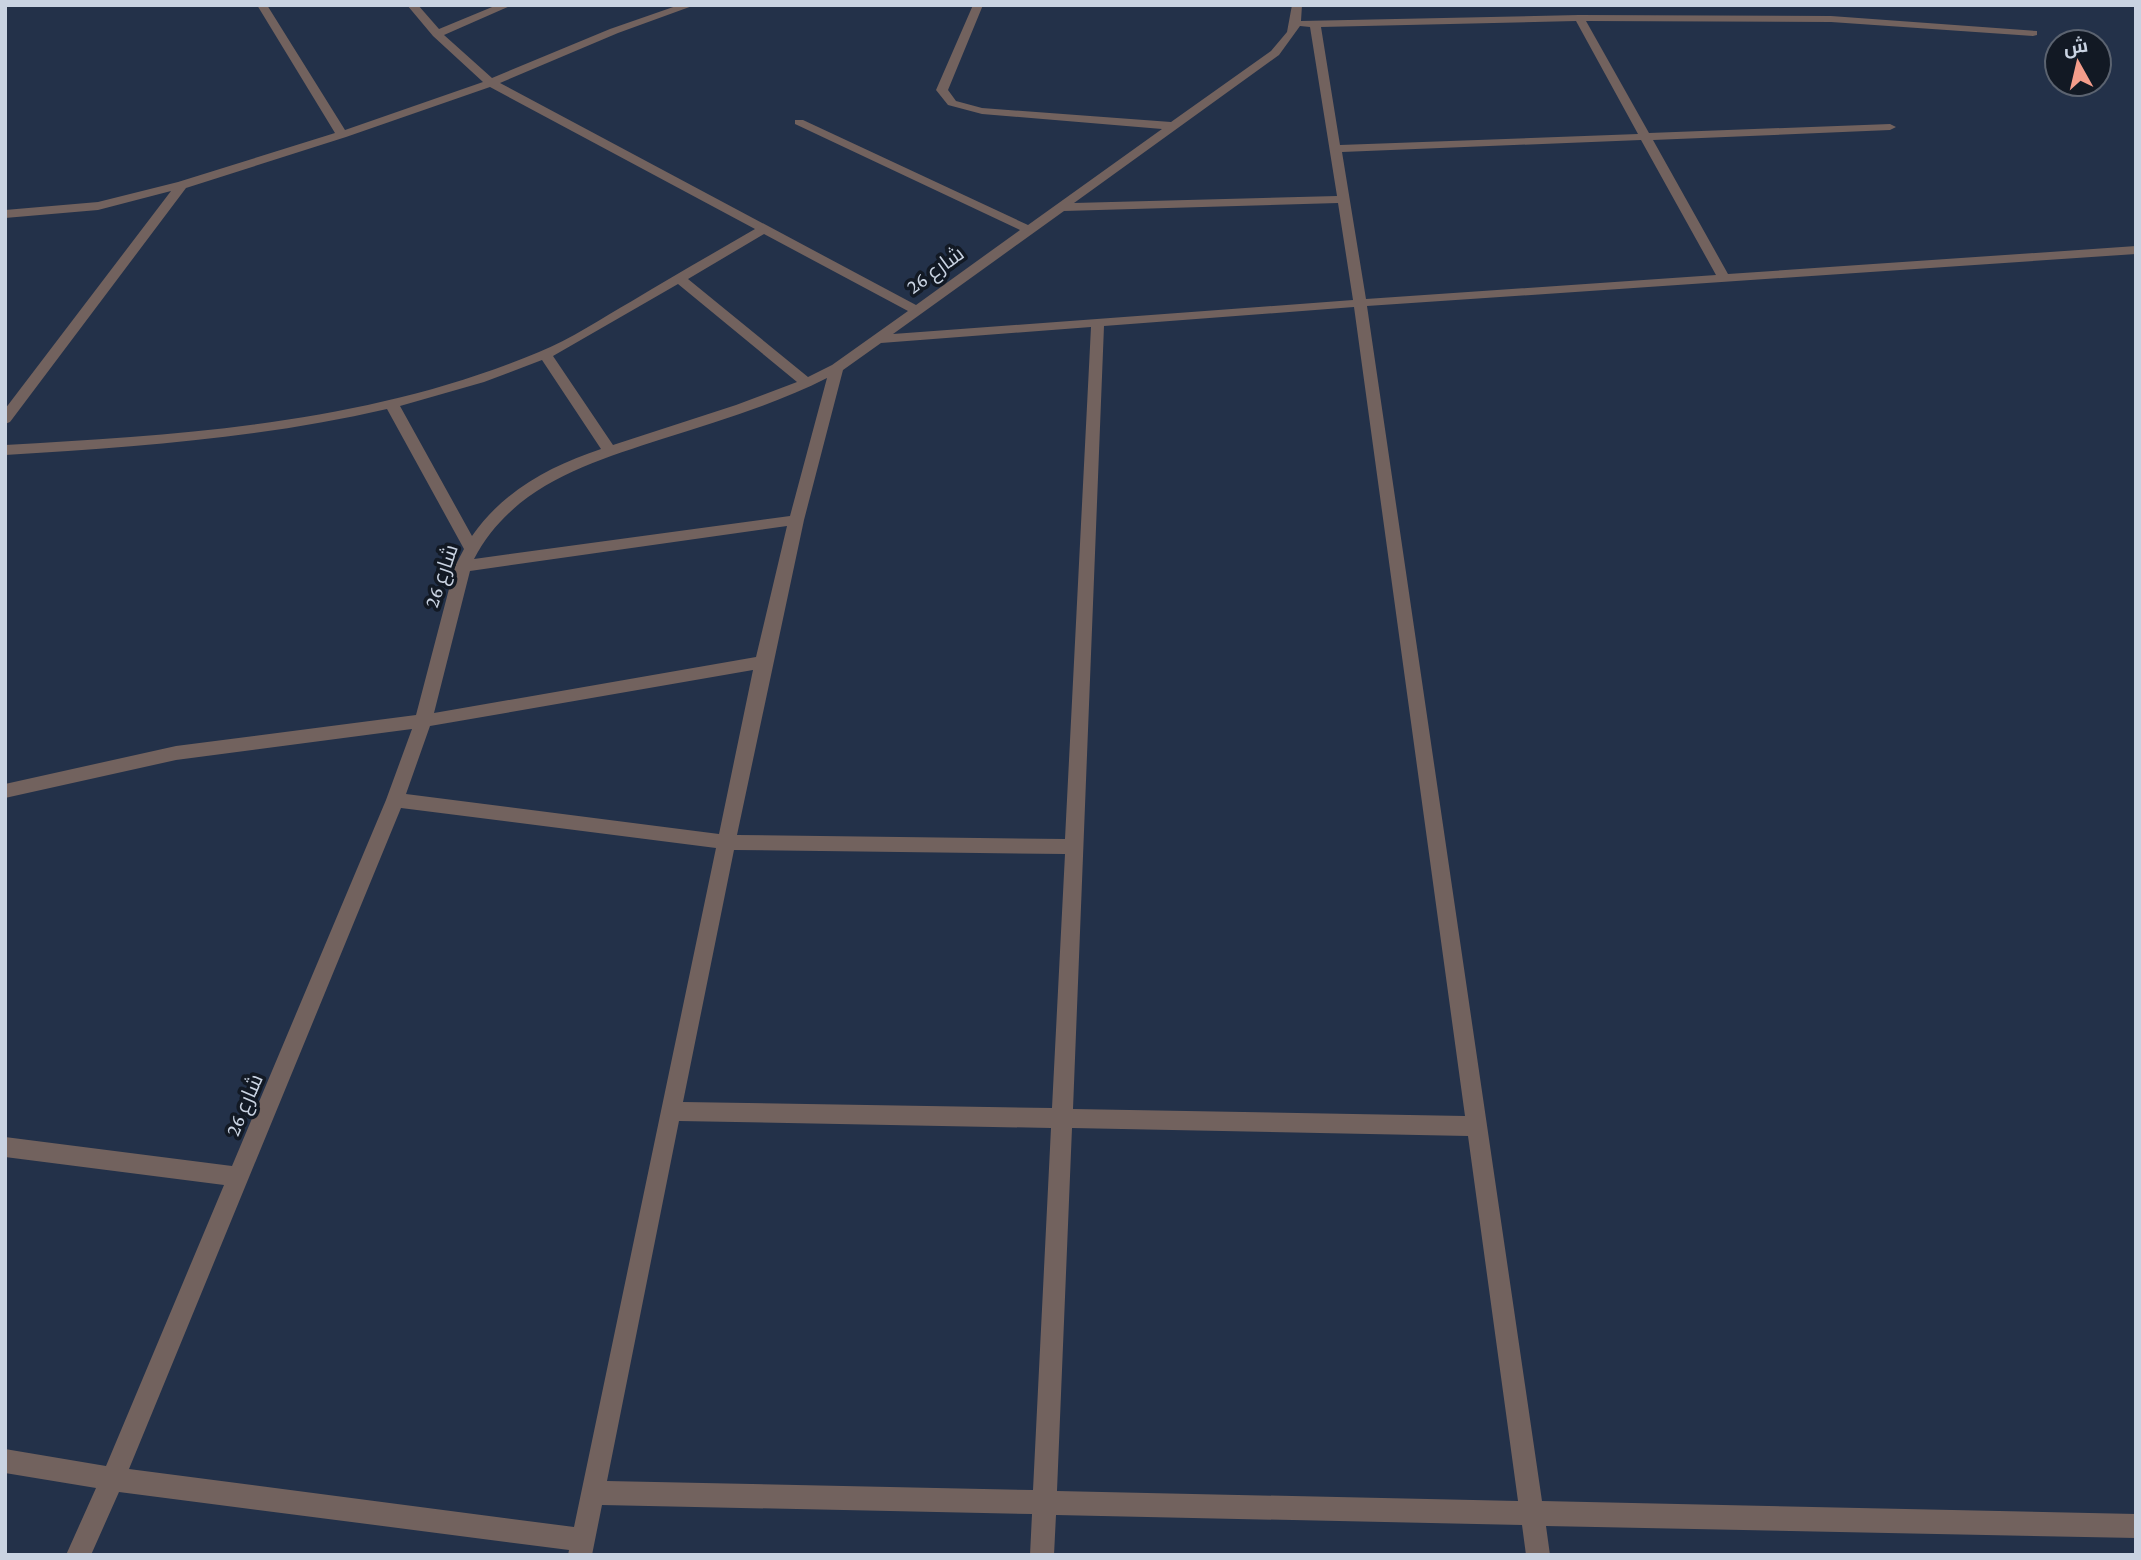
<svg xmlns="http://www.w3.org/2000/svg" width="2141" height="1560" viewBox="0 0 2141 1560" font-family="'Crimson Pro',Cairo,serif">
<style>
.lines{fill:none;stroke-linecap:round;stroke-linejoin:round}
.minor{fill:#72625e;fill-rule:evenodd}
.labels{text-anchor:middle;dominant-baseline:central;stroke-width:7;stroke-linejoin:round;paint-order:stroke}
.street-label{font-size:21px;fill:#c9d3e2;stroke:#121924}
</style>
<rect width="100%" height="100%" fill="#233149"/>
<g class="lines">
<path class="minor" d="M257 5H267L345 130 483 82 433 36 407 5H418L439 29 497 5H512L444 35 492 78 610 29 679 5H695L618 33 500 83 916 305 1020 230 795 124V120H803L1028 225 1162 129 982 114 948 105 936 90 973 5H983L948 90 956 101 982 108 1171 122 1271 51 1287 32 1292 5H1302L1301 21 1579 15 1831 16 2037 31V35L2033 36 1831 22 1586 21 1649 133 1890 124 1896 127 1890 130 1653 140 1728 274 2136 246V254L1367 306 1542 1501 2136 1514V1538L1546 1526 1550 1555H1526L1522 1525 1056 1515 1054 1555H1030L1032 1514 602 1505 592 1555H568L569 1550 119 1492 91 1555H66L96 1488 5 1473V1449L106 1466 224 1185 5 1157V1137L232 1166 386 800 412 729 176 760 5 798V784L176 746 416 715 455 566 464 549 387 409C262 438 134 447 5 455V445C186 435 371 423 539 352 571 339 602 318 632 301 673 276 714 253 755 229L490 87 346 137 186 188 10 422 5 424V409L171 191 98 210 5 218V210L98 202 178 182 335 133ZM1576 21 1638 134 1340 145 1321 27ZM1300 26 1310 27 1337 196 1074 203 1279 55ZM1641 140 1716 275 1366 299 1342 152ZM1338 203 1353 300 893 334 1064 211ZM764 234 908 311 832 365 808 377 688 279ZM678 284 797 382 736 405 613 445 553 356ZM1354 307 1465 1116 1073 1109 1104 326ZM1091 327 1065 839 737 835 804 520 843 370 881 343ZM542 360 601 449C550 466 503 491 472 536L400 406 484 382ZM827 378 790 516 474 559C513 485 589 463 662 439 718 421 776 404 827 378ZM787 526 756 657 434 713 470 571ZM753 670 719 834 406 794 430 726ZM401 808 716 848 574 1527 129 1469ZM734 850 1065 854 1052 1108 683 1102ZM679 1121 1051 1128 1033 1490 607 1481ZM1072 1128 1468 1136 1518 1501 1057 1491Z"/>
</g>
<g class="labels">
<g class="street-label">
<text transform="translate(935 270) rotate(-36)">شارع 26</text>
<text transform="translate(441 576) rotate(-71)">شارع 26</text>
<text transform="translate(244 1105) rotate(-67)">شارع 26</text>
</g>
</g>
<rect width="2141" height="1560" fill="none" stroke="#c9d3e2" stroke-width="14"/>
<g transform="translate(2078 63) rotate(352)"><circle r="33" fill="#121924" stroke="#5b6370" stroke-width="2"/>
<path d="M0-5L12 26L0 18L-12 26Z" fill="#f49d8b"/>
<text y="-10" font-size="19" font-weight="bold" text-anchor="middle" fill="#c9d3e2">ش</text>
</g>
</svg>
